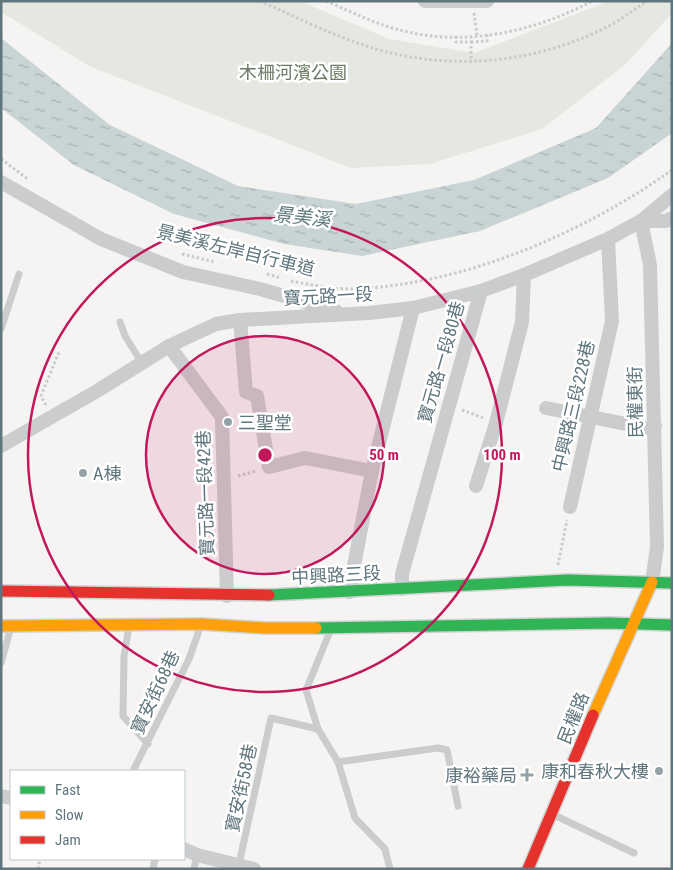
<svg xmlns="http://www.w3.org/2000/svg" width="673" height="870" viewBox="0 0 673 870" font-family="'Roboto Condensed','Noto Sans TC',sans-serif">
<style>
.green{fill:#e5e7e1}
.water{fill:url(#water-ripples)}
.lines{fill:none;stroke-linecap:round;stroke-linejoin:round}
.fast-casing{stroke:#d0d2d2;stroke-width:14}
.slow-casing{stroke:#d0d2d2;stroke-width:14}
.jam-casing{stroke:#d0d2d2;stroke-width:14}
.path{stroke:#c9caca;stroke-width:3;stroke-dasharray:2.5 2.5;stroke-linecap:butt}
.lane{stroke:#cacccd;stroke-width:7}
.street{stroke:#cacccd;stroke-width:14}
.fast{stroke:#30b455;stroke-width:11}
.slow{stroke:#ff9f0a;stroke-width:11}
.jam{stroke:#e5322d;stroke-width:11}
.ring{fill:none;stroke:#c2185b;stroke-width:2.5}
.poi-dot{fill:#94a2a7;stroke:#fff;stroke-width:2}
.labels{text-anchor:middle;dominant-baseline:central;stroke-width:5;stroke-linejoin:round;paint-order:stroke}
.park-label{font-size:18px;fill:#6b7b63;stroke:#fff}
.street-label{font-size:18px;fill:#60767e;stroke:#fff}
.poi-label{font-size:18px;fill:#60767e;stroke:#fff;text-anchor:start}
.water-label{font-size:19px;font-style:italic;fill:#5a767a;stroke:#fff}
.centre{fill:#c2185b;stroke:#fff;stroke-width:2.5}
.ring-label{font-size:15px;text-anchor:middle;font-weight:bold;fill:#c2185b;stroke:#fff;stroke-width:5;stroke-linejoin:round;paint-order:stroke}
</style>
<defs>
<pattern id="water-ripples" width="26" height="14" patternUnits="userSpaceOnUse" patternTransform="scale(1.25)"><rect width="26" height="14" fill="#c9d4d5"/><path d="M2 4q2-2 4 0t4 0M15 11q2-2 4 0t4 0" fill="none" stroke="#a7b1b2"/></pattern>
</defs>
<rect width="100%" height="100%" fill="#f5f4f3"/>
<path class="green" d="M1 1H300L389 39 474 53 609 1H672V13L626 64 542 129 430 164 351 168 91 67 1 12Z"/>
<path class="water" d="M1 38 110 125 238 186 356 204 474 180 596 128 672 43V133L608 178 480 231 362 256 284 244 174 214 74 165 1 108Z"/>
<g class="lines">
<defs>
<g id="fast">
<path d="M269 595 568 580 672 583"/>
<path d="M316 628 609 623 672 625"/>
</g>
<g id="slow">
<path d="M1 626 201 624 265 628H316"/>
<path d="M593 715 652 582"/>
</g>
<g id="jam">
<path d="M1 591 269 595"/>
<path d="M528 869 593 715"/>
</g>
</defs>
<use href="#fast" class="fast-casing"/>
<use href="#slow" class="slow-casing"/>
<use href="#jam" class="jam-casing"/>
<g class="path">
<path d="M260 1C302 20 346 42 391 53 465 70 541 61 609 26 622 19 635 9 647 1"/>
<path d="M326 1C352 12 377 25 404 31 466 47 537 31 592 1"/>
<path d="M474 13 477 35"/>
<path d="M456 36V42H471V62"/>
<path d="M471 42 487 41V34"/>
<path d="M1 159 29 180"/>
<path d="M182 254 215 262"/>
<path d="M267 274 281 278"/>
<path d="M291 281C311 285 332 289 352 289 463 285 582 234 672 170"/>
<path d="M46 405 41 396 59 352"/>
<path d="M462 410 484 418"/>
<path d="M238 476 256 471"/>
<path d="M558 565 567 520"/>
<path d="M38 869 40 859"/>
</g>
<g class="lane">
<path d="M120 322 125 336 142 363"/>
<path d="M1 329 19 274"/>
<path d="M129 627 124 656 123 716 148 744"/>
<path d="M331 629 306 690 318 729 338 762 355 818 385 849 390 869"/>
<path d="M1 663 11 627"/>
<path d="M338 762 438 748 447 750 458 806"/>
<path d="M133 771 189 659 201 625"/>
<path d="M552 814 634 853"/>
<path d="M239 864 271 718 318 729"/>
<path d="M153 869 155 859"/>
<path d="M194 869 197 855"/>
</g>
<g class="street">
<path d="M425 1H487"/>
<path d="M1 182 101 239 183 272 260 289 336 311"/>
<path d="M641 221 650 265 657 547 652 582"/>
<path d="M641 221 672 195"/>
<path d="M240 320 246 392 257 396 269 467 305 458 372 471"/>
<path d="M169 346 222 417 227 596"/>
<path d="M546 408 646 428 655 426"/>
<path d="M1 446 97 391 169 346 216 324 240 320 369 313 413 308 481 291 524 275 608 239 641 221H666L672 218"/>
<path d="M476 486 496 423 522 322 524 275"/>
<path d="M570 507 612 321 608 239"/>
<path d="M402 589V574L481 291"/>
<path d="M349 592 372 471 413 308"/>
<path d="M1 796 11 798"/>
<path d="M184 849 197 855 254 869"/>
</g>
<use href="#fast" class="fast"/>
<use href="#slow" class="slow"/>
<use href="#jam" class="jam"/>
</g>
<circle cx="265" cy="455" r="119" fill="#c2185b" fill-opacity=".12"/>
<g class="ring">
<circle cx="265" cy="455" r="119"/>
<circle cx="265" cy="455" r="237"/>
</g>
<g class="poi-dot">
<circle cx="228" cy="422" r="5"/>
<circle cx="83" cy="473" r="5"/>
<circle cx="659" cy="771" r="5"/>
<path d="M524.5 767.5h5v5h5v5h-5v5h-5v-5h-5v-5h5z"/>
</g>
<g class="labels">
<g class="park-label">
<text x="293" y="72">木柵河濱公園</text>
</g>
<g class="street-label">
<text transform="translate(236 250) rotate(14)">景美溪左岸自行車道</text>
<text transform="translate(328 296) rotate(-3)">寶元路一段</text>
<text transform="translate(441 362) rotate(-74)">寶元路一段80巷</text>
<text transform="translate(635 402) rotate(-91)">民權東街</text>
<text transform="translate(573 406) rotate(-77)">中興路三段228巷</text>
<text transform="translate(205 493) rotate(-92)">寶元路一段42巷</text>
<text transform="translate(336 575) rotate(-3)">中興路三段</text>
<text transform="translate(155 692) rotate(-65)">寶安街68巷</text>
<text transform="translate(573 718) rotate(-68)">民權路</text>
<text transform="translate(241 788) rotate(-78)">寶安街58巷</text>
</g>
<g class="poi-label">
<text x="238" y="422">三聖堂</text>
<text x="93" y="473">A棟</text>
<text x="649" y="771" text-anchor="end">康和春秋大樓</text>
<text x="517" y="775" text-anchor="end">康裕藥局</text>
</g>
<g class="water-label">
<text transform="translate(302 217) rotate(6)">景美溪</text>
</g>
</g>
<circle cx="265" cy="455" r="8" class="centre"/>
<g class="ring-label">
<text x="384" y="460">50 m</text>
<text x="502" y="460">100 m</text>
</g>
<rect width="673" height="870" fill="none" stroke="#60767e" stroke-width="5"/>
<rect x="10" y="770" width="175" height="90" fill="#ffffff" stroke="#bfc8cb"/>
<rect x="20" y="786" width="25" height="8" fill="#30b455" stroke="#bfc8cb"/>
<text x="55" y="795" font-size="15" fill="#60767e">Fast</text>
<rect x="20" y="811" width="25" height="8" fill="#ff9f0a" stroke="#bfc8cb"/>
<text x="55" y="820" font-size="15" fill="#60767e">Slow</text>
<rect x="20" y="836" width="25" height="8" fill="#e5322d" stroke="#bfc8cb"/>
<text x="55" y="845" font-size="15" fill="#60767e">Jam</text>
</svg>
